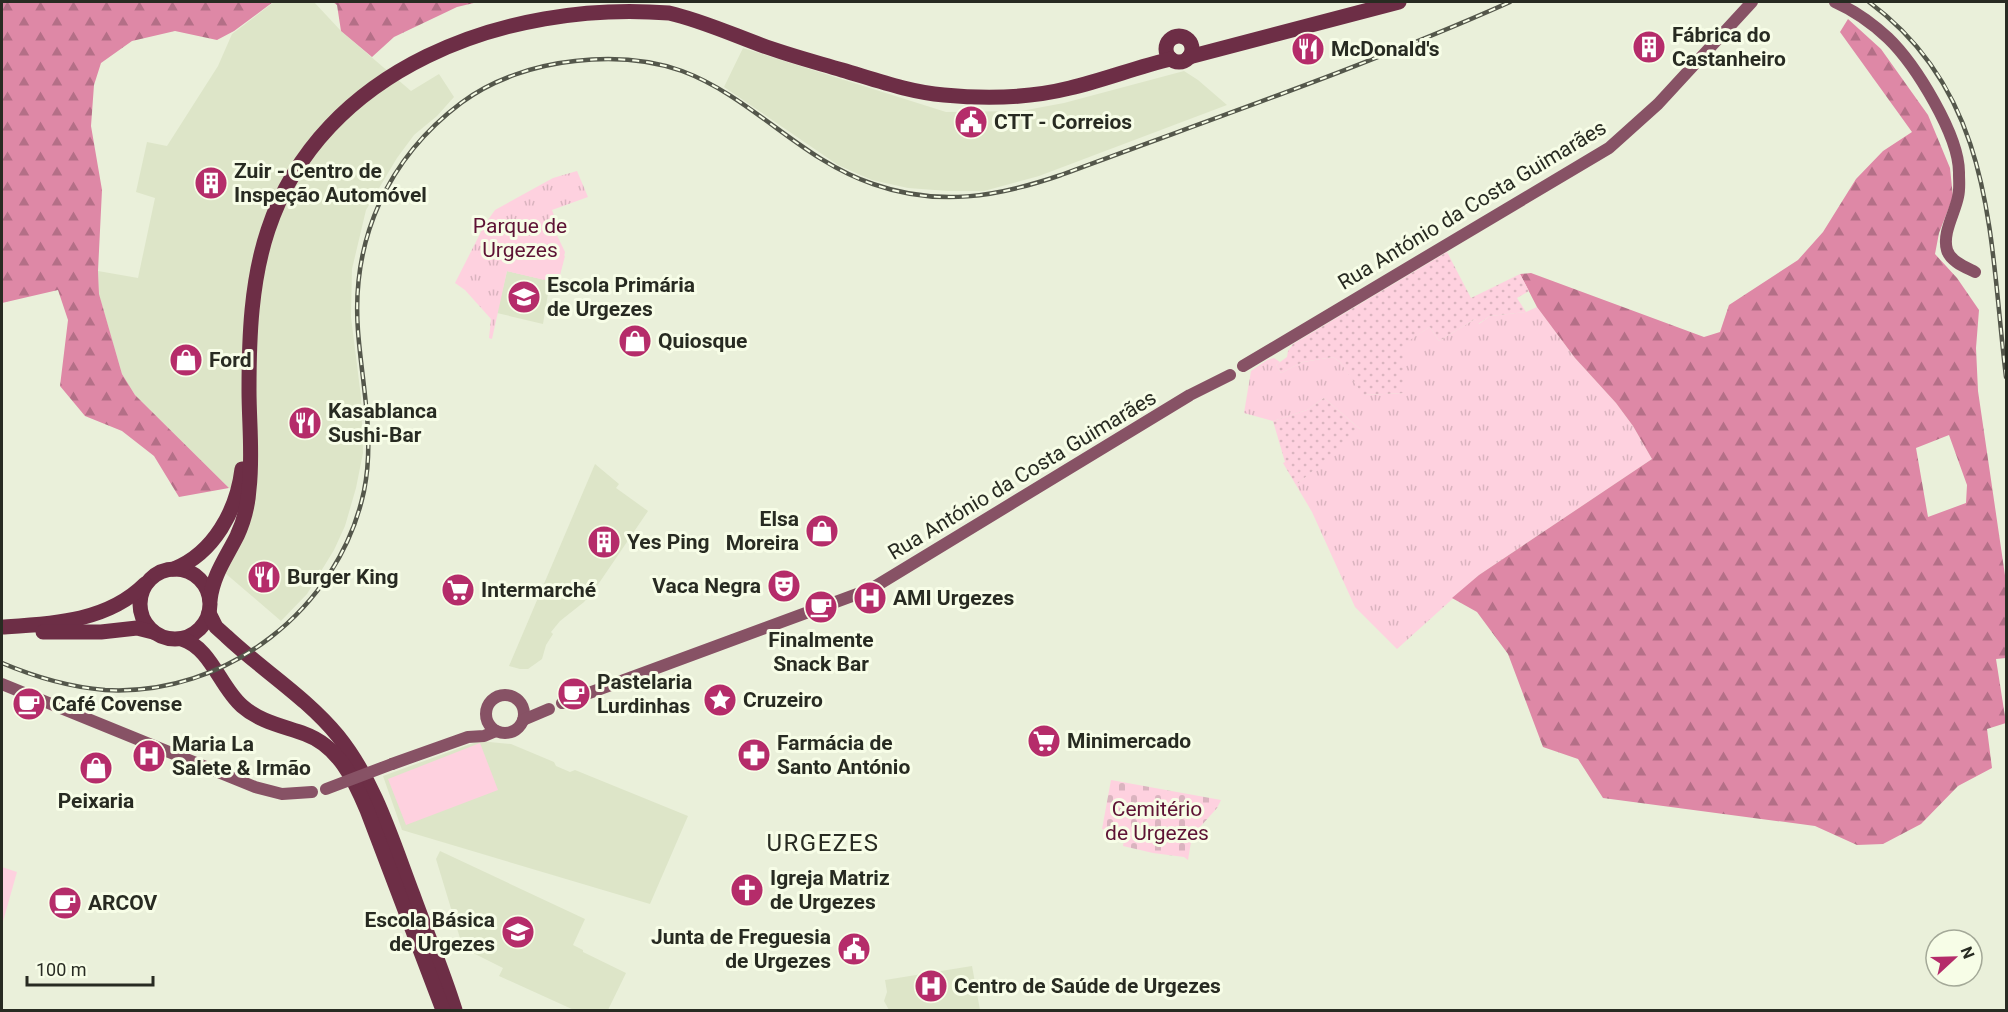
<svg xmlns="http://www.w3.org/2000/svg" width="2008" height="1012" viewBox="0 0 2008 1012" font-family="Roboto,sans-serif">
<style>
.built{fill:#dde5c8}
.grass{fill:url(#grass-tufts)}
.forest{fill:url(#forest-firs);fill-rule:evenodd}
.cemetery{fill:url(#cemetery-stones)}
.garden{fill:url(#garden-dots)}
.pitch{fill:#fed1df}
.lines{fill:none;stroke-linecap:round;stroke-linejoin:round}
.secondary{stroke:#875265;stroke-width:12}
.primary{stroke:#6d2e46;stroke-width:15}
.rail-casing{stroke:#54574b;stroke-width:4.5}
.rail{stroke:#f7fde7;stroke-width:2;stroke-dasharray:7;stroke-linecap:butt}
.secondary-bridge{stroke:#875265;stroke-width:12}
.labels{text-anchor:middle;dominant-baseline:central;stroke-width:6;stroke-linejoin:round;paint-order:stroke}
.poi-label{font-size:21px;font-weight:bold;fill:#282b22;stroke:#f7fde7;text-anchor:start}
.street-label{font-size:21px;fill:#282b22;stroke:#f7fde7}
.park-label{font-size:21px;fill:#5e1335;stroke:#f7fde7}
.quarter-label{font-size:24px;letter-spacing:1.5px;fill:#282b22;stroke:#f7fde7}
</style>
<defs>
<pattern id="grass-tufts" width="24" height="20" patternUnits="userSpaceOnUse" patternTransform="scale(1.5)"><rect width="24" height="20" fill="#fed1df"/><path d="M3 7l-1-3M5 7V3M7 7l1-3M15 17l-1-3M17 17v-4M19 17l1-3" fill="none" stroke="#dab4bf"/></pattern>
<pattern id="forest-firs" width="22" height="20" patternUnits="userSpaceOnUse" patternTransform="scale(1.5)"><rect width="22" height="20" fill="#de88a6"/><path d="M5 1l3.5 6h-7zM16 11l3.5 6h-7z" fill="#b46f87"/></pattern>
<pattern id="cemetery-stones" width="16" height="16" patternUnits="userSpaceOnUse" patternTransform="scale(1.5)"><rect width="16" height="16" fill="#fed1df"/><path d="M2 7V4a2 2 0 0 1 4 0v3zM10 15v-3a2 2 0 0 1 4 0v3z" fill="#dab4bf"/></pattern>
<pattern id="garden-dots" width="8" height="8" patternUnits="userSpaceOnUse" patternTransform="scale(1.5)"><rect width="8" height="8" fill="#fed1df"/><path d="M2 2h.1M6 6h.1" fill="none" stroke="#dab4bf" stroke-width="1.8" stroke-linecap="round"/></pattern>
</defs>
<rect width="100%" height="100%" fill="#eaf0da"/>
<g class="built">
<path d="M274 2H314L341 31 411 91 439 74 454 97 437 116 414 135 397 158 366 210 352 269 351 317 361 397 363 453 356 488 345 526 334 550 307 594 281 621 225 573 252 498 229 488 135 395 122 374 99 295 98 271 138 278 155 198 136 192 147 142 167 146 218 66 232 34Z"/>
<path d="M743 48 946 112 1021 111 1064 103 1184 71 1198 80 1227 105 1039 176 984 191H948L908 188 872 180 838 165 724 87Z"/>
<path d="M507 271 550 281 543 324 497 313Z"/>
<path d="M595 464 619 484 616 488 648 511 597 586 584 602 560 621 551 632 553 634 546 645 542 659 528 669H520L509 666Z"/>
<path d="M479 741 511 744 554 762 556 766 570 772 575 770 688 816 650 904 402 830 383 776Z"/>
<path d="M440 851 585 919 573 945 583 950V952L626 973 608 1010H574L499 976 503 968 463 948 436 859Z"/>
<path d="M972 966 980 1010H889L884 1001 887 992 885 980Z"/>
</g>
<g class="grass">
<path d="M577 171 588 197 552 210 557 224 553 227 565 252 558 283 507 271 492 339 489 338 491 319 465 290 455 283 485 224 495 210 553 178Z"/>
<path d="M1537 307 1575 358 1616 403 1633 426 1652 459 1479 575 1397 649 1355 607 1312 512 1296 485 1360 429 1324 398 1307 410 1273 421 1244 413 1251 371 1267 360 1274 358 1280 362 1276 365 1281 373 1303 362 1333 357 1340 362 1364 395 1405 393 1404 343 1430 327 1439 341 1475 319 1479 324 1490 316 1526 312Z"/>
</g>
<g class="forest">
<path d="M2 2H273L234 31 217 40 175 31 132 41 101 63 94 85 91 126 102 190 98 271 99 294 122 374 135 395 229 488 179 497 154 456 122 431 85 416 60 386 68 320 58 290 2 303Z"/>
<path d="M333 2H478L457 7 394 37 372 57 341 31 337 5Z"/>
<path d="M1848 19 1881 49 1928 115 1950 168 1953 197 1939 233 1935 254 1957 278 1979 310 1976 348 1978 391 2006 582V658L1996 659 2006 723 1987 729 1992 768 1958 786 1921 824 1883 844 1857 845 1815 826 1603 798 1578 759 1543 747 1508 654 1477 612 1452 598 1479 575 1652 459 1633 426 1616 403 1575 358 1537 307 1520 274 1531 273 1704 337 1720 332 1729 305 1798 260 1823 232 1856 179 1883 151 1912 132 1840 32ZM1949 435 1967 485 1966 503 1928 517 1916 448Z"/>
</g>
<path class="cemetery" d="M1111 780 1221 800 1217 808 1192 836 1188 860 1184 857 1153 853 1123 846 1125 833 1102 829Z"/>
<g class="garden">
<path d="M1447 252 1471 298 1520 274 1529 291 1517 298 1526 312 1490 316 1478 324 1475 319 1439 341 1430 327 1405 343V393L1363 395 1340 362 1333 357 1303 362 1281 373 1276 365 1287 357 1288 351 1293 344Z"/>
<path d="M1324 398 1361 430 1296 485 1283 463 1285 462 1273 421 1307 410Z"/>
</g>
<g class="pitch">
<path d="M513 243 565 256 558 283 507 271Z"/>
<path d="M480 743 498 790 406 825 388 779Z"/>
<path d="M2 867 17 872 2 925Z"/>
</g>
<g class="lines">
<g class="secondary">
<path d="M1835 2C1853 10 1873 24 1888 38 1915 64 1960 136 1959 174 1959 181 1960 189 1958 197 1955 213 1942 233 1947 250 1950 261 1965 267 1975 272"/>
<path d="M1243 366 1609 148 1658 104 1752 2"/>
<path d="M2 684 255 787 282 794 312 792"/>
<circle cx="505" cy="714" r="19"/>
<path d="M562 703 871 589 1190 395 1230 375"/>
<path d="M523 720 549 709"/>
<path d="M392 764 468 737 484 736 496 731"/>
</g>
<g class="primary">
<circle cx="1179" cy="49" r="13"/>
<path d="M1189 57 1399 2"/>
<circle cx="175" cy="604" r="35"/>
<path d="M174 569C214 553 237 510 242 469"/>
<path d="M210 600C213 575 226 558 237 536 244 521 248 505 249 489 253 456 249 423 249 390 249 337 251 281 268 230 321 69 505 0 669 13 700 20 731 34 761 45 788 55 815 62 842 70 876 80 909 92 944 95 985 99 1030 98 1070 88 1104 80 1137 67 1171 59"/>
<path d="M209 613 216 627 226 636C262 670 306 697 338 736 375 782 392 840 413 895 427 934 443 971 455 1010"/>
<path d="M2 627C51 624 107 622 145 584"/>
<path d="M43 632H101L137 628 153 632"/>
<path d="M182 639C211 648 220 687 242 706 260 722 283 726 305 734 338 746 354 779 367 810L443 1010"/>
</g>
<defs>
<g id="rail">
<path d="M1869 2C1995 95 1989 237 2006 377"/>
<path d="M2 663C35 677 69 687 105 690 226 697 339 609 364 491 375 437 362 385 358 331 351 239 388 158 461 103 493 79 536 65 575 61 610 57 648 59 682 71 752 97 801 160 873 184 938 207 997 197 1061 175 1211 119 1364 67 1510 2"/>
</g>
</defs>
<use href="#rail" class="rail-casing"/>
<use href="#rail" class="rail"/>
<path class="secondary-bridge" d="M326 789 392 764"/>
</g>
<defs>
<symbol id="building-disc" viewBox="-11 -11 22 22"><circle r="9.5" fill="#b52c6a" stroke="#f7fde7"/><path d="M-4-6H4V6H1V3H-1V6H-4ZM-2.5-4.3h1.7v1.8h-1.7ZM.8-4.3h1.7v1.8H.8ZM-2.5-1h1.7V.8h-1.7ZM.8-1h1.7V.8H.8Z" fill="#fff"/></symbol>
<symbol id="restaurant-disc" viewBox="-11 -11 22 22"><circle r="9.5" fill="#b52c6a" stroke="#f7fde7"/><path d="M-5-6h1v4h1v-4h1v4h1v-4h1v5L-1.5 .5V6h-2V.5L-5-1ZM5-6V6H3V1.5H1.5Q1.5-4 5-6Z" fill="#fff"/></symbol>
<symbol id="civic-disc" viewBox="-11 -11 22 22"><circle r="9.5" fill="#b52c6a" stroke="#f7fde7"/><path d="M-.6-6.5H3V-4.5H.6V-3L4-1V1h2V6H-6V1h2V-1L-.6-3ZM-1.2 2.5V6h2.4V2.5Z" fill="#fff"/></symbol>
<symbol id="school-disc" viewBox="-11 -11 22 22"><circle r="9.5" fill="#b52c6a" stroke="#f7fde7"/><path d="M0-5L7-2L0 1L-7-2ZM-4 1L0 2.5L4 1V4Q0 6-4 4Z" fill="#fff"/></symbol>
<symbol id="shop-disc" viewBox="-11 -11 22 22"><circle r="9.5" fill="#b52c6a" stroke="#f7fde7"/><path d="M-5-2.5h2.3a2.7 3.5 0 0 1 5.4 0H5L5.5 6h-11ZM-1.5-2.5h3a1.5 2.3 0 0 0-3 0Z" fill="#fff"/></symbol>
<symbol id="theatre-disc" viewBox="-11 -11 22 22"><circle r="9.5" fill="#b52c6a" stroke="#f7fde7"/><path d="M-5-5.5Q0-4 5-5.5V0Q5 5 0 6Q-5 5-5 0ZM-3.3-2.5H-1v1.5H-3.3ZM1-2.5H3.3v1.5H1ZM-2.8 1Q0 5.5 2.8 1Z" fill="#fff"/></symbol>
<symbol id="supermarket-disc" viewBox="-11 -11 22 22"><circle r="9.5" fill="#b52c6a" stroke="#f7fde7"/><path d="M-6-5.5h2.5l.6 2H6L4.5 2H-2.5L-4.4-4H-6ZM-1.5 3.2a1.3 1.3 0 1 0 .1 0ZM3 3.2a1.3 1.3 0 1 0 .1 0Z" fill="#fff"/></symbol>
<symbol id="hospital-disc" viewBox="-11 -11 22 22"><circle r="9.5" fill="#b52c6a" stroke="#f7fde7"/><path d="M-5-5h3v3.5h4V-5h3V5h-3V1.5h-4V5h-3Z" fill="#fff"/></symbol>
<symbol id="cafe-disc" viewBox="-11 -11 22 22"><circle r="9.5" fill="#b52c6a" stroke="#f7fde7"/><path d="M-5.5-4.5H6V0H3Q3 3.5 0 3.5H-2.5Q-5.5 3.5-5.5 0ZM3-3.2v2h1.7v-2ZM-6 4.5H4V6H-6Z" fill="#fff"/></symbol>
<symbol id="sight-disc" viewBox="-11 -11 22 22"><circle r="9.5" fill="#b52c6a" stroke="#f7fde7"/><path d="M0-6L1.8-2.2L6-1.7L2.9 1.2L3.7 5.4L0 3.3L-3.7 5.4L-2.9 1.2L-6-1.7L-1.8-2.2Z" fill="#fff"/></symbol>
<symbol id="pharmacy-disc" viewBox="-11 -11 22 22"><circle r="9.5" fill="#b52c6a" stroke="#f7fde7"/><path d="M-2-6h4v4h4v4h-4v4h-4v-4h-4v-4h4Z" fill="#fff"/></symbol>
<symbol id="church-disc" viewBox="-11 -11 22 22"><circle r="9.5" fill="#b52c6a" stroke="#f7fde7"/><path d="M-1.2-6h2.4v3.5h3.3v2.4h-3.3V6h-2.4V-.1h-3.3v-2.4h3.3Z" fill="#fff"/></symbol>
</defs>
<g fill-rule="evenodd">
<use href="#building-disc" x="1630" y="28" width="38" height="38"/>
<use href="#restaurant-disc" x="1289" y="30" width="38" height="38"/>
<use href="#civic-disc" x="952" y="103" width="38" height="38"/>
<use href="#building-disc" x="192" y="164" width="38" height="38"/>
<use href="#school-disc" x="505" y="278" width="38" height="38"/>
<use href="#shop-disc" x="616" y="322" width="38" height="38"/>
<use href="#shop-disc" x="167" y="341" width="38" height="38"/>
<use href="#restaurant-disc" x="286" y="404" width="38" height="38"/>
<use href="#shop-disc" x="803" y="512" width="38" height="38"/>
<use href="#building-disc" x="585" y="523" width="38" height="38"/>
<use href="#restaurant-disc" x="245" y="558" width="38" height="38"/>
<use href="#theatre-disc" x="765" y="567" width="38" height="38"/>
<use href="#supermarket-disc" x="439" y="571" width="38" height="38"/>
<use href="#hospital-disc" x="851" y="579" width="38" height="38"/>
<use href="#cafe-disc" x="802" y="588" width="38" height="38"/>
<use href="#cafe-disc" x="555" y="675" width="38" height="38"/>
<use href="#sight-disc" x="701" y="681" width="38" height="38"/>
<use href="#cafe-disc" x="10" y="685" width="38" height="38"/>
<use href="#supermarket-disc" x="1025" y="722" width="38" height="38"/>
<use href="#pharmacy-disc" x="735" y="736" width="38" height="38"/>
<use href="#hospital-disc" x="130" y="737" width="38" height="38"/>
<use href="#shop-disc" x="77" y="749" width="38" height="38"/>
<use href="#church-disc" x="728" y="871" width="38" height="38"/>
<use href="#cafe-disc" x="46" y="884" width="38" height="38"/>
<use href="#school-disc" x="499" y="913" width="38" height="38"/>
<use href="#civic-disc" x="835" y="930" width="38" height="38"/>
<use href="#hospital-disc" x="912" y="967" width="38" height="38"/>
</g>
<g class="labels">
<g class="poi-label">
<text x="1672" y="35">Fábrica do<tspan x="1672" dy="24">Castanheiro</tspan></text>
<text x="1331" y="49">McDonald's</text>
<text x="994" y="122">CTT - Correios</text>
<text x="234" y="171">Zuir - Centro de<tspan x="234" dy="24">Inspeção Automóvel</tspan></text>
<text x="547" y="285">Escola Primária<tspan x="547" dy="24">de Urgezes</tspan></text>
<text x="658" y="341">Quiosque</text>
<text x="209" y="360">Ford</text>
<text x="328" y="411">Kasablanca<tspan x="328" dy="24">Sushi-Bar</tspan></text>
<text x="799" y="519" text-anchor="end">Elsa<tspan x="799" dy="24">Moreira</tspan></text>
<text x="627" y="542">Yes Ping</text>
<text x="287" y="577">Burger King</text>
<text x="761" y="586" text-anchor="end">Vaca Negra</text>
<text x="481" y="590">Intermarché</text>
<text x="893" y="598">AMI Urgezes</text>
<text x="821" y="640" text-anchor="middle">Finalmente<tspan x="821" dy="24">Snack Bar</tspan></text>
<text x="597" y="682">Pastelaria<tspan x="597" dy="24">Lurdinhas</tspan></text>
<text x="743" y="700">Cruzeiro</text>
<text x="52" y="704">Café Covense</text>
<text x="1067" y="741">Minimercado</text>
<text x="777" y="743">Farmácia de<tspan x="777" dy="24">Santo António</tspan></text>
<text x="172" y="744">Maria La<tspan x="172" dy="24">Salete &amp; Irmão</tspan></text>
<text x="96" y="801" text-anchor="middle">Peixaria</text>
<text x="770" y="878">Igreja Matriz<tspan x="770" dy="24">de Urgezes</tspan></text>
<text x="88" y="903">ARCOV</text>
<text x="495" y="920" text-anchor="end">Escola Básica<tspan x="495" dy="24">de Urgezes</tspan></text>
<text x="831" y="937" text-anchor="end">Junta de Freguesia<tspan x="831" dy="24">de Urgezes</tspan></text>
<text x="954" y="986">Centro de Saúde de Urgezes</text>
</g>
<g class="street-label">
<text transform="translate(1472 205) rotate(-31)">Rua António da Costa Guimarães</text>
<text transform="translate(1022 475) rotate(-31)">Rua António da Costa Guimarães</text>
</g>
<g class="park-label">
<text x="520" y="226">Parque de<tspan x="520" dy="24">Urgezes</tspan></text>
<text x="1157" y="809">Cemitério<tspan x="1157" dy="24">de Urgezes</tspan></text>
</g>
<g class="quarter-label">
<text x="823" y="843">URGEZES</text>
</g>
</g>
<rect width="2008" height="1012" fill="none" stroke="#282b22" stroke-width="6"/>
<g transform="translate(1954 958) rotate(68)"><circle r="28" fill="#f7fde7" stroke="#a4a998" stroke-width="1.5"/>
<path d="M0-4.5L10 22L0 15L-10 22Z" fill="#b52c6a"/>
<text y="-9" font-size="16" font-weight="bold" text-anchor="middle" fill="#282b22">N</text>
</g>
<path d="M27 976v9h126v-9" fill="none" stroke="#282b22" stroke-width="3"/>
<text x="36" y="976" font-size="18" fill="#282b22" stroke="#f7fde7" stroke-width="4.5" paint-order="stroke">100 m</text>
</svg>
